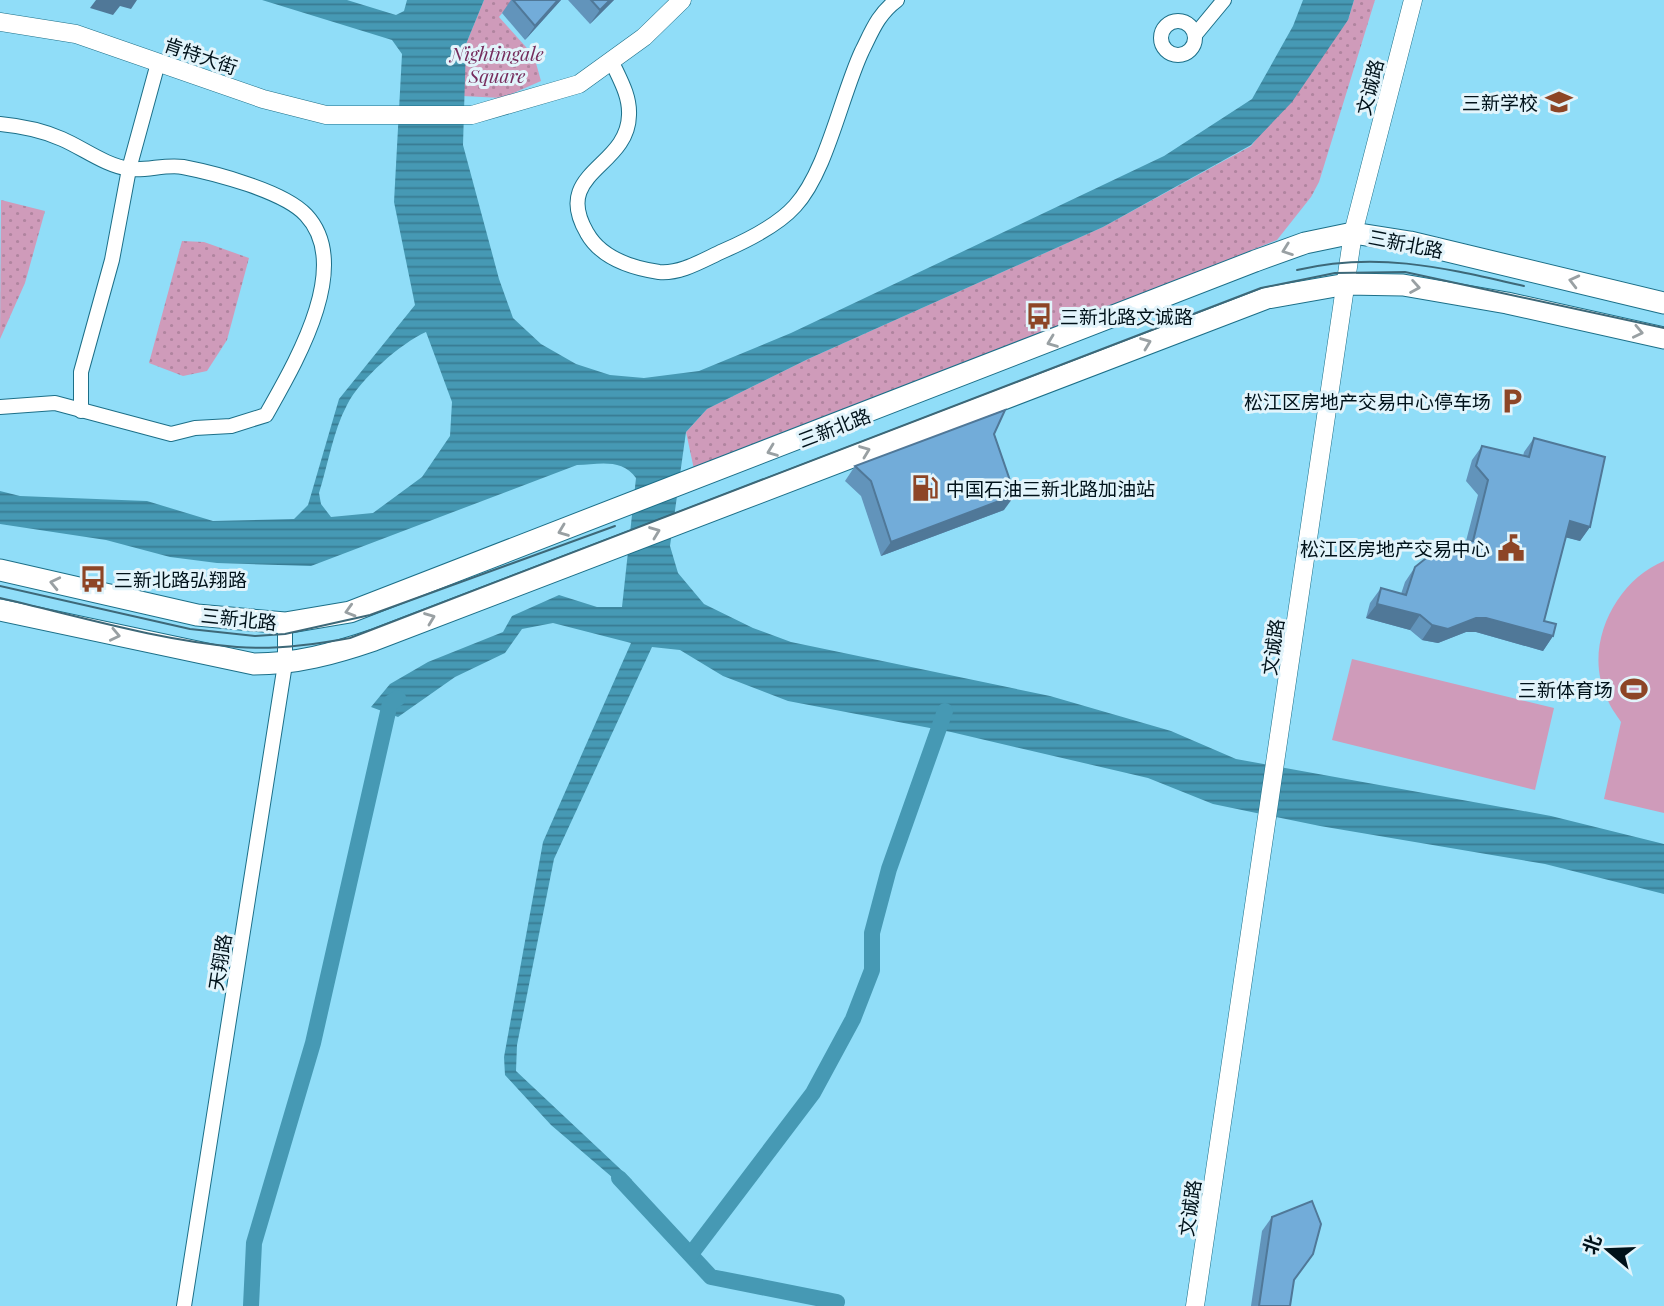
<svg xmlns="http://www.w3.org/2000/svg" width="1664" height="1306" viewBox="0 0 1664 1306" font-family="'Playfair Display','Noto Sans SC',serif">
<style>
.park{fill:url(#park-dots)}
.pitch{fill:#cf9bba}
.water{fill:url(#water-rules);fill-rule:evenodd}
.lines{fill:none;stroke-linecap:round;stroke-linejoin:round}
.canal{stroke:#4699b4;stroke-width:16}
.minor-casing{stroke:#1c6f88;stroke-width:16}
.tertiary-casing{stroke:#1c6f88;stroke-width:19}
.secondary-casing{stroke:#1c6f88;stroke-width:23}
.minor{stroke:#fff;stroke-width:14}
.tertiary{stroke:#fff;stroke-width:18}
.secondary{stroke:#fff;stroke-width:21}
.tram{stroke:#3d6878;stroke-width:2}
.wall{fill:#6294bb}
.shaded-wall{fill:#507898}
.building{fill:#72acd9;stroke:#507898;stroke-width:2}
.oneway{stroke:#99a0a3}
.labels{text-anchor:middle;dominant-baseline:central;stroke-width:6;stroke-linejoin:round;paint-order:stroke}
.park-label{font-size:19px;font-style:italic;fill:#762c5d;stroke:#e2f4fb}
.street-label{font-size:19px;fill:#00121a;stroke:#e2f4fb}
.poi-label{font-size:19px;fill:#00121a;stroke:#e2f4fb;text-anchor:end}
</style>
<defs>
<pattern id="park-dots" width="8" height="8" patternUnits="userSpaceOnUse" patternTransform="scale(1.75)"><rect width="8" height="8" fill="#cf9bba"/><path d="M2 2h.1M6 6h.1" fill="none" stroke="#b0849f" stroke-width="1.8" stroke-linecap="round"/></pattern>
<pattern id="water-rules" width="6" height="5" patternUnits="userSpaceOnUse" patternTransform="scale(1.75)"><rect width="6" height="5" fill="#4699b4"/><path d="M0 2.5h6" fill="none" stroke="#387b92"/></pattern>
</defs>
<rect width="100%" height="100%" fill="#90ddf8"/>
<g class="park">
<path d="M484 0H513L499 17 534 56 541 81 502 98 462 96 466 44Z"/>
<path d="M1354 0H1375L1319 182 1311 197 1277 240 695 474 686 432 707 409 808 359 1103 227 1251 146 1348 20Z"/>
<path d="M1 200 45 211 25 283 0 339Z"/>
<path d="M182 241 204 242 249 258 227 340 207 371 183 376 149 363Z"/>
</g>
<g class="pitch">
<path d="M1664 561V813L1604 799 1621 722C1616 714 1610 707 1607 698 1582 647 1615 581 1664 561Z"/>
<path d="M1352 659 1554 708 1535 790 1332 740Z"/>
</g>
<path class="water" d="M262 0H347L396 15 404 11 407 0H484L466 44 463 145 499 279 513 318 541 344 576 364 610 375 644 378 699 371 791 333 1164 156 1252 99 1293 26 1303 0H1354L1348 20 1292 102 1251 145 1103 227 808 359 707 409 686 432 670 546 678 573 704 604 753 628 791 642 1050 696 1171 731 1236 759 1551 816 1664 844V894L1545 864 1320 826 1213 804 1148 778 951 732 788 701 723 676 680 650 652 647 554 859 517 1045 516 1071 632 1180 633 1195 551 1125 505 1075 504 1057 543 842 631 643 553 623 522 629 505 653 455 677 398 717 371 707 390 684 428 662 503 632 512 616 559 595 597 607H622L636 478C622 458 599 464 577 465L311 566 217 563 170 557 106 540 0 524V491L20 496 147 501 213 521 294 519 308 505 339 399 415 305 394 202 402 54 392 40ZM426 332 452 402 450 436 422 477 373 513 331 517 321 504 319 493C328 465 333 431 347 405 360 379 401 343 426 332Z"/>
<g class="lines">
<g class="canal">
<path d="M619 1178 711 1277 837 1302"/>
<path d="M691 1254 813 1093 853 1019 872 970V933L889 869 945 711"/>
<path d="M251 1306 254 1243 313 1043 390 703 398 698"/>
</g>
<defs>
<g id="minor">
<circle cx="1178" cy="38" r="17"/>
<path d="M1195 35 1224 0"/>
<path d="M611 60C619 78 630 95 629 115 628 168 551 172 587 233 601 258 632 268 659 272 681 274 703 260 723 251 746 241 778 225 795 206 827 171 841 96 862 51 872 31 878 14 897 0"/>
<path d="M0 124C21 126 42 130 62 139 83 148 106 166 130 169 147 171 166 164 183 167 214 173 284 191 306 215 354 266 294 365 266 415L231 426 195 428 171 434 55 403 0 407"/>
<path d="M81 411V372L112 260 129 169 158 63"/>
<path d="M184 1306 285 664V623"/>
</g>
<g id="tertiary">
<path d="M0 22 76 34 263 99 326 115H472L579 84 644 37 682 0"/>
<path d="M1195 1306 1353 233 1413 0"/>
</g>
<g id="secondary">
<path d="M0 570 197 615 285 623 350 612 1255 261 1305 243 1353 233 1410 242 1664 303"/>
<path d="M0 610 254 664C296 664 333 654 374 640L1267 298 1347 284 1403 285 1507 303 1664 338"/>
</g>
</defs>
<use href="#minor" class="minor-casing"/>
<use href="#tertiary" class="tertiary-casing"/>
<use href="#secondary" class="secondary-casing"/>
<use href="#minor" class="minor"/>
<use href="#tertiary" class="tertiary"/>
<use href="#secondary" class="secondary"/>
<g class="tram">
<path d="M1297 270C1378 251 1445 268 1524 286"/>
<path d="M0 586 190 629 255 636 285 634 370 615 615 526"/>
<path d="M0 598C78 616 157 640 237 647 275 650 313 645 350 638L1261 288 1335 273 1405 272 1664 328"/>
</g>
</g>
<g class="wall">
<path d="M511 0H561L525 40 502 13Z"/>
<path d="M568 0H614L590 24Z"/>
<path d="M994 434 1004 510 881 556 861 496 845 481 855 466Z"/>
<path d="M1534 438 1590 527 1580 541 1566 537 1544 621 1553 636 1543 651 1476 632H1466L1438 643 1422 640 1410 630 1366 618 1370 603 1381 588 1401 594 1405 582 1415 567 1455 551 1462 542 1466 541 1478 495 1466 481 1472 460 1482 446 1523 456 1524 452Z"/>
<path d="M1272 1217 1294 1281 1290 1306H1251L1262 1231Z"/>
</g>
<g class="shaded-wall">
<path d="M96 0H137L131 9 120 6 113 15 90 8Z"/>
<path d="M558 0H561L525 40 535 26Z"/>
<path d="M610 0H614L590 24 600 10Z"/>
<path d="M1015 495 1004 510 881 556 891 542Z"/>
<path d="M1570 521 1590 527 1580 541 1560 536Z"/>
<path d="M1377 604 1420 615 1410 630 1366 618Z"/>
<path d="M1476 618H1486L1553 636 1543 651 1476 632H1466L1438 643 1422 640 1432 625Z"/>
</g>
<g class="building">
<path d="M513 0H558L535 26Z"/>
<path d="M591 0H610L600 10Z"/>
<path d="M1005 410 994 434 1015 495 891 542 871 481 855 466Z"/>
<path d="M1534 438 1605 457 1590 527 1570 521 1544 621 1556 624 1553 636 1486 618H1476L1448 629 1432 625 1420 615 1377 604 1381 588 1406 595 1415 567 1430 555 1444 549 1457 552 1462 542 1473 541 1488 480 1476 466 1482 446 1529 457Z"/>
<path d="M1312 1201 1321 1224 1313 1254 1294 1280 1290 1306H1259L1272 1217Z"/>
</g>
<defs><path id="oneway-chevron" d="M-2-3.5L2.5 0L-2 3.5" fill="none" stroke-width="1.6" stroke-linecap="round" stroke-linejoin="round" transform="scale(1.75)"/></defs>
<g class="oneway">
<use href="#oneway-chevron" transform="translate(1287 250) rotate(160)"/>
<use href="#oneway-chevron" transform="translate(1574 281) rotate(-166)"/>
<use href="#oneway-chevron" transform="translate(1415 287) rotate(10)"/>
<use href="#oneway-chevron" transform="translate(1638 332) rotate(12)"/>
<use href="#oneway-chevron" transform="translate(1052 342) rotate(159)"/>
<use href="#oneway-chevron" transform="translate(1146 343) rotate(-21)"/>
<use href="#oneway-chevron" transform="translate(772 451) rotate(159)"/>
<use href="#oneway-chevron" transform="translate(865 451) rotate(-21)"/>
<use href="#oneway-chevron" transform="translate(563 531) rotate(159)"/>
<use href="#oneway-chevron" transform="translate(655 532) rotate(-21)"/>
<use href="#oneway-chevron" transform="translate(55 583) rotate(-167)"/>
<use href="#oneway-chevron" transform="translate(350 611) rotate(164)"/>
<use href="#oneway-chevron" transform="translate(430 618) rotate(-21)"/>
<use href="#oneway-chevron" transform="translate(115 635) rotate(12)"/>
</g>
<defs>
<symbol id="school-bare" viewBox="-9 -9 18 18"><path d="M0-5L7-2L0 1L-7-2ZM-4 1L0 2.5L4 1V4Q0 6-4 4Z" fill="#8d4526" stroke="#e2f4fb" stroke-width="2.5" paint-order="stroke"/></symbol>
<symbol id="bus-bare" viewBox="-9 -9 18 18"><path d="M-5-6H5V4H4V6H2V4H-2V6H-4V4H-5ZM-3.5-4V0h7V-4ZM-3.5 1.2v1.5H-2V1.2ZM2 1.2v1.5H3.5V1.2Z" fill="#8d4526" stroke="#e2f4fb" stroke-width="2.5" paint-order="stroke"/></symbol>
<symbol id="parking-bare" viewBox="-9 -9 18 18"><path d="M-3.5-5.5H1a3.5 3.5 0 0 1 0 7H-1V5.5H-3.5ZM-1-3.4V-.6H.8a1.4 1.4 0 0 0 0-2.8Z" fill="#8d4526" stroke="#e2f4fb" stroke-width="2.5" paint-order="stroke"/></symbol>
<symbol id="fuel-bare" viewBox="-9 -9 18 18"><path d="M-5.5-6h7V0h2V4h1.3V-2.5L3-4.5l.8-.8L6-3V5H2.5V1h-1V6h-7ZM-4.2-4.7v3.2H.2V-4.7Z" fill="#8d4526" stroke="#e2f4fb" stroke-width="2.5" paint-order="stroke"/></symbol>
<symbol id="civic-bare" viewBox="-9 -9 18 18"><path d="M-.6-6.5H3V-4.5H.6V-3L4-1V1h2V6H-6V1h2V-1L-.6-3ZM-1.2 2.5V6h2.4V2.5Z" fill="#8d4526" stroke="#e2f4fb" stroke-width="2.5" paint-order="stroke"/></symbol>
<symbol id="stadium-bare" viewBox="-9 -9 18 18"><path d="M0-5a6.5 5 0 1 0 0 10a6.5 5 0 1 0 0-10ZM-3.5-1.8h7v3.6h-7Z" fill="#8d4526" stroke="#e2f4fb" stroke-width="2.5" paint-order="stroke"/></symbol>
</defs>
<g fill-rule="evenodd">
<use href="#school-bare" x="1540" y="83" width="38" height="38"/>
<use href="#bus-bare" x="1020" y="297" width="38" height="38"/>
<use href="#parking-bare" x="1493" y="382" width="38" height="38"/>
<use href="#fuel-bare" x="906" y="469" width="38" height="38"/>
<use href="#civic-bare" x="1492" y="529" width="38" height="38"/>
<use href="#bus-bare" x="74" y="560" width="38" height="38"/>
<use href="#stadium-bare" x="1615" y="670" width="38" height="38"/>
</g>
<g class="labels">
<g class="park-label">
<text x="497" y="53">Nightingale<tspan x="497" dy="22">Square</tspan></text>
</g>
<g class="street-label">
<text transform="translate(201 55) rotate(19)">肯特大街</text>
<text transform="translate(1369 87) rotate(-76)">文诚路</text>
<text transform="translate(1406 243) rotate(11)">三新北路</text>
<text transform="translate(834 427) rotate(-21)">三新北路</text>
<text transform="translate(239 618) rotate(6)">三新北路</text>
<text transform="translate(1272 647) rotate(-82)">文诚路</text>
<text transform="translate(219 962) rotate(-81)">天翔路</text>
<text transform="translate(1189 1208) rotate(-82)">文诚路</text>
</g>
<g class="poi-label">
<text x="1538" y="102">三新学校</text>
<text x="1060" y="316" text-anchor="start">三新北路文诚路</text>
<text x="1491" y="401">松江区房地产交易中心停车场</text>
<text x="946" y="488" text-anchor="start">中国石油三新北路加油站</text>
<text x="1490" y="548">松江区房地产交易中心</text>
<text x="114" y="579" text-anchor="start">三新北路弘翔路</text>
<text x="1613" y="689">三新体育场</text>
</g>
</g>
<g transform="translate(1608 1250) rotate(289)" stroke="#e2f4fb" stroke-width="5" paint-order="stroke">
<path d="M0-5L12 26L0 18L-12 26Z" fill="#00121a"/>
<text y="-10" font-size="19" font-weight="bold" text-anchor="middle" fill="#00121a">北</text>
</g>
</svg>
